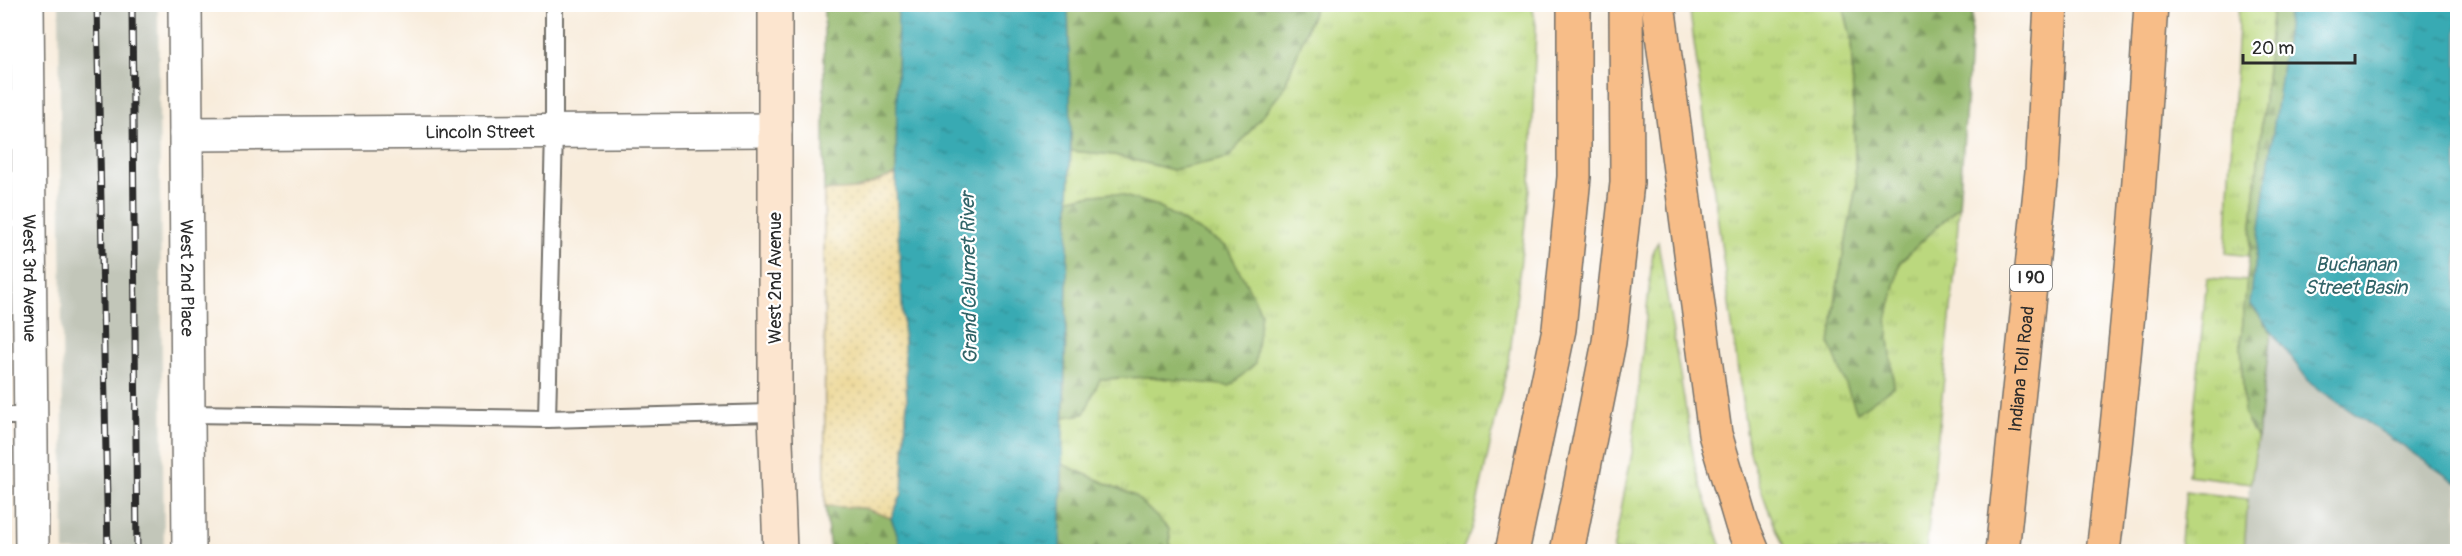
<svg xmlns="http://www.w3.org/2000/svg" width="2462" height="556" viewBox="0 0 2462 556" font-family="Pangolin,sans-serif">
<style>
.industrial{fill:#c2c6b9}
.grass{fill:url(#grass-tufts);stroke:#738254;stroke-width:1.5}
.forest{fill:url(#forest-firs);stroke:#60724c;stroke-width:1.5}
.sand{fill:url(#sand-dots);stroke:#8c8264;stroke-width:1.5}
.water{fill:url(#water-ripples);stroke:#326a6f;stroke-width:1.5}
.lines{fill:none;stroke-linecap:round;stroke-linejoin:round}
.lane-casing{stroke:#736f69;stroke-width:20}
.street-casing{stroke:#736f69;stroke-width:36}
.secondary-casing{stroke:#736f69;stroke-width:36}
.highway-casing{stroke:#736f69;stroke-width:36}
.lane{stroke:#fff;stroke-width:16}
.street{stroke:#fff;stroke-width:33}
.secondary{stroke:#fce5cf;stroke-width:33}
.highway{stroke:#f7bd88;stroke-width:33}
.rail-casing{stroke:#2b2b2b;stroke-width:7}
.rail{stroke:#fff;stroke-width:4.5;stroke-dasharray:14;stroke-linecap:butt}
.labels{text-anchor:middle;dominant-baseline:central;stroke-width:4.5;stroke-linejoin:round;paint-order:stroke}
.shield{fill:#fff;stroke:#6b6b6b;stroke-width:1.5}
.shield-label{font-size:16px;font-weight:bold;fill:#2b2b2b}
.street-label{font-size:18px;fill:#2b2b2b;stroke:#fff}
.water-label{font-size:20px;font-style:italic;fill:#316468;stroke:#fff}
</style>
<defs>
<pattern id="grass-tufts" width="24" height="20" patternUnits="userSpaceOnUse" patternTransform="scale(1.5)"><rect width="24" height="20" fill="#bbd87e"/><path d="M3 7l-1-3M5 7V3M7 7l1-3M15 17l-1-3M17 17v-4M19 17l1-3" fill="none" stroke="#a1ba6d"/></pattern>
<pattern id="forest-firs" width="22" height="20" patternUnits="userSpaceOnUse" patternTransform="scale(1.5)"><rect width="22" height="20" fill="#94b86d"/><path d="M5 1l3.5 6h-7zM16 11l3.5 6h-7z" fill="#79965a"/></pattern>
<pattern id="sand-dots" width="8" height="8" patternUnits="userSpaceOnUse" patternTransform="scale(1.5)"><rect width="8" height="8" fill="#eeda9e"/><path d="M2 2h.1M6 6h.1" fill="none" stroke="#cb8" stroke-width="1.8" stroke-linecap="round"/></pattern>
<pattern id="water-ripples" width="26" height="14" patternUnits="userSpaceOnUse" patternTransform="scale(1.5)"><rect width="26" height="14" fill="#39aab3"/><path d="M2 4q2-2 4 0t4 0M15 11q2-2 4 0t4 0" fill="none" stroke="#308b92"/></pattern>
</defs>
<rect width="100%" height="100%" fill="#fff"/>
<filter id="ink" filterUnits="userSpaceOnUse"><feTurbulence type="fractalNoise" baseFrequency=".0167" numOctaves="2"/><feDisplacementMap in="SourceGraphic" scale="12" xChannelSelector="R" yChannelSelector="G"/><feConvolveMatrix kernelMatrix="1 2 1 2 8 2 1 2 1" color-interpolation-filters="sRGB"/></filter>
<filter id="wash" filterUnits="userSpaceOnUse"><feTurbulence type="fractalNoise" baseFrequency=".008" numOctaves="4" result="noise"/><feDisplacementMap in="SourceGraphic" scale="24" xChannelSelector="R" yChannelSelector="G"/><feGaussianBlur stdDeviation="1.35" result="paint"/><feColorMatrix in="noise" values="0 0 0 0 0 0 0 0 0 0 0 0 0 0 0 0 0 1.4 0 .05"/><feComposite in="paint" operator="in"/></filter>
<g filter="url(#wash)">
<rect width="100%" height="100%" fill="#f8ecdb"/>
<g class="industrial">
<path d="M59 5H158L164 551H64Z"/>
<path d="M2313 5H2457V551L2244 552 2248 499Z"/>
</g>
<g class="grass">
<path d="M1316 5H1532L1536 25 1531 172 1510 354 1472 527 1462 551H1171L1169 529 1090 478 1062 464 1064 417 1084 414 1099 379 1150 377 1261 313 1227 247 1155 205 1113 193 1069 198 1071 151 1114 155 1173 170 1283 90Z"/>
<path d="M1689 5H1843L1851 37 1856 187 1837 288 1894 386 1887 320 1900 262 1959 206 1955 271 1926 551H1786C1770 516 1757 482 1748 445Z"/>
<path d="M2239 5H2273L2249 256 2226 253Z"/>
<path d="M1658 242 1696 471 1723 551H1613L1632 453 1653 250Z"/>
<path d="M2207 278 2247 281 2241 342 2244 414 2257 439 2251 483 2188 475Z"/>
<path d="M2186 491 2248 499 2244 551H2180Z"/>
</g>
<g class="forest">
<path d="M824 5H898L896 174 857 189 824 191Z"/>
<path d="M1068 5H1316L1283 90 1228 158 1173 170 1114 155 1071 151Z"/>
<path d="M1843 5H1972V18L1959 206 1900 262 1887 320 1894 386 1857 413 1830 344 1837 288 1856 187 1851 37Z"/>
<path d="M2273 5H2290L2250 303 2271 332 2257 439 2244 414 2241 342Z"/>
<path d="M1113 193 1155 205 1227 247 1261 312 1255 364 1230 386 1150 377 1100 379 1084 414 1064 417 1069 198Z"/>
<path d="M1062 464 1135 496 1169 529 1171 551 1060 552Z"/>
<path d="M825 506 864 508 891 518 898 536 901 551H830Z"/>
</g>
<path class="sand" d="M896 174 907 400 902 494 891 518 864 508 825 506 824 191 857 189Z"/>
<g class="water">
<path d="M898 5H1068L1071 128 1060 551H901L898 536 891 518 902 494 907 400 896 189Z"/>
<path d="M2290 5H2457V483L2311 384 2250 303Z"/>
</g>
</g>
<g filter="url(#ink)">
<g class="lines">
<defs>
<g id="lane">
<path d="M188 414 547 419 775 413"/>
<path d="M4 416H31"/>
<path d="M547 419 554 132V4"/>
</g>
<g id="street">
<path id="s1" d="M27 4 32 552"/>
<path id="s2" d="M185 4 189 552"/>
<path id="s3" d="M186 134 775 130"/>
</g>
<path id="secondary" d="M775 4V413L780 552"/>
<g id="highway">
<path d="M1658 4 1715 434 1742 525 1753 552"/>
<path d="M1512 552 1559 329 1574 177V4"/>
<path d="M1567 552 1609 342 1627 183 1626 4"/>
<path id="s4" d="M2002 552 2042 172 2051 4"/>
<path d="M2103 552C2125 370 2140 187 2151 4"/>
</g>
</defs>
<use href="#lane" class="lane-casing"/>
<use href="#street" class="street-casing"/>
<use href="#secondary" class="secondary-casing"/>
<use href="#highway" class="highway-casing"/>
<use href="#lane" class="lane"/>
<use href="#street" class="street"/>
<use href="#secondary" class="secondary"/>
<use href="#highway" class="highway"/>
<defs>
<g id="rail">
<path d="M97 4 108 552"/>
<path d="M132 4 137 552"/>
</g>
</defs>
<use href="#rail" class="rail-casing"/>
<use href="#rail" class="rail"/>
</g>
</g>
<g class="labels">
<rect class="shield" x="2010" y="265" width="42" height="26" rx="4.5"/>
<g class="shield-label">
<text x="2031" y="278">I 90</text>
</g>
<g class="street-label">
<text stroke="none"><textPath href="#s3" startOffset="294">Lincoln Street</textPath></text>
<text stroke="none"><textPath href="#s1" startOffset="274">West 3rd Avenue</textPath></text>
<text stroke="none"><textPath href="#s2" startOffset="274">West 2nd Place</textPath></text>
<text transform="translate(775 278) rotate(-90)">West 2nd Avenue</text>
<text stroke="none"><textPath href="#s4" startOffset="184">Indiana Toll Road</textPath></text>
</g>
<g class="water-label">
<text x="2356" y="264">Buchanan<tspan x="2356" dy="23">Street Basin</tspan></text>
<text transform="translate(969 278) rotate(-91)">Grand Calumet River</text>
</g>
</g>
<rect width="2462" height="556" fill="none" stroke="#fff" stroke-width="24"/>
<path d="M2243 54v9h112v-9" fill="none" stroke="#2b2b2b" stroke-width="3"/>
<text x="2252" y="54" font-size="18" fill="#2b2b2b" stroke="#ffffff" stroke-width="4.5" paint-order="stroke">20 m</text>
</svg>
